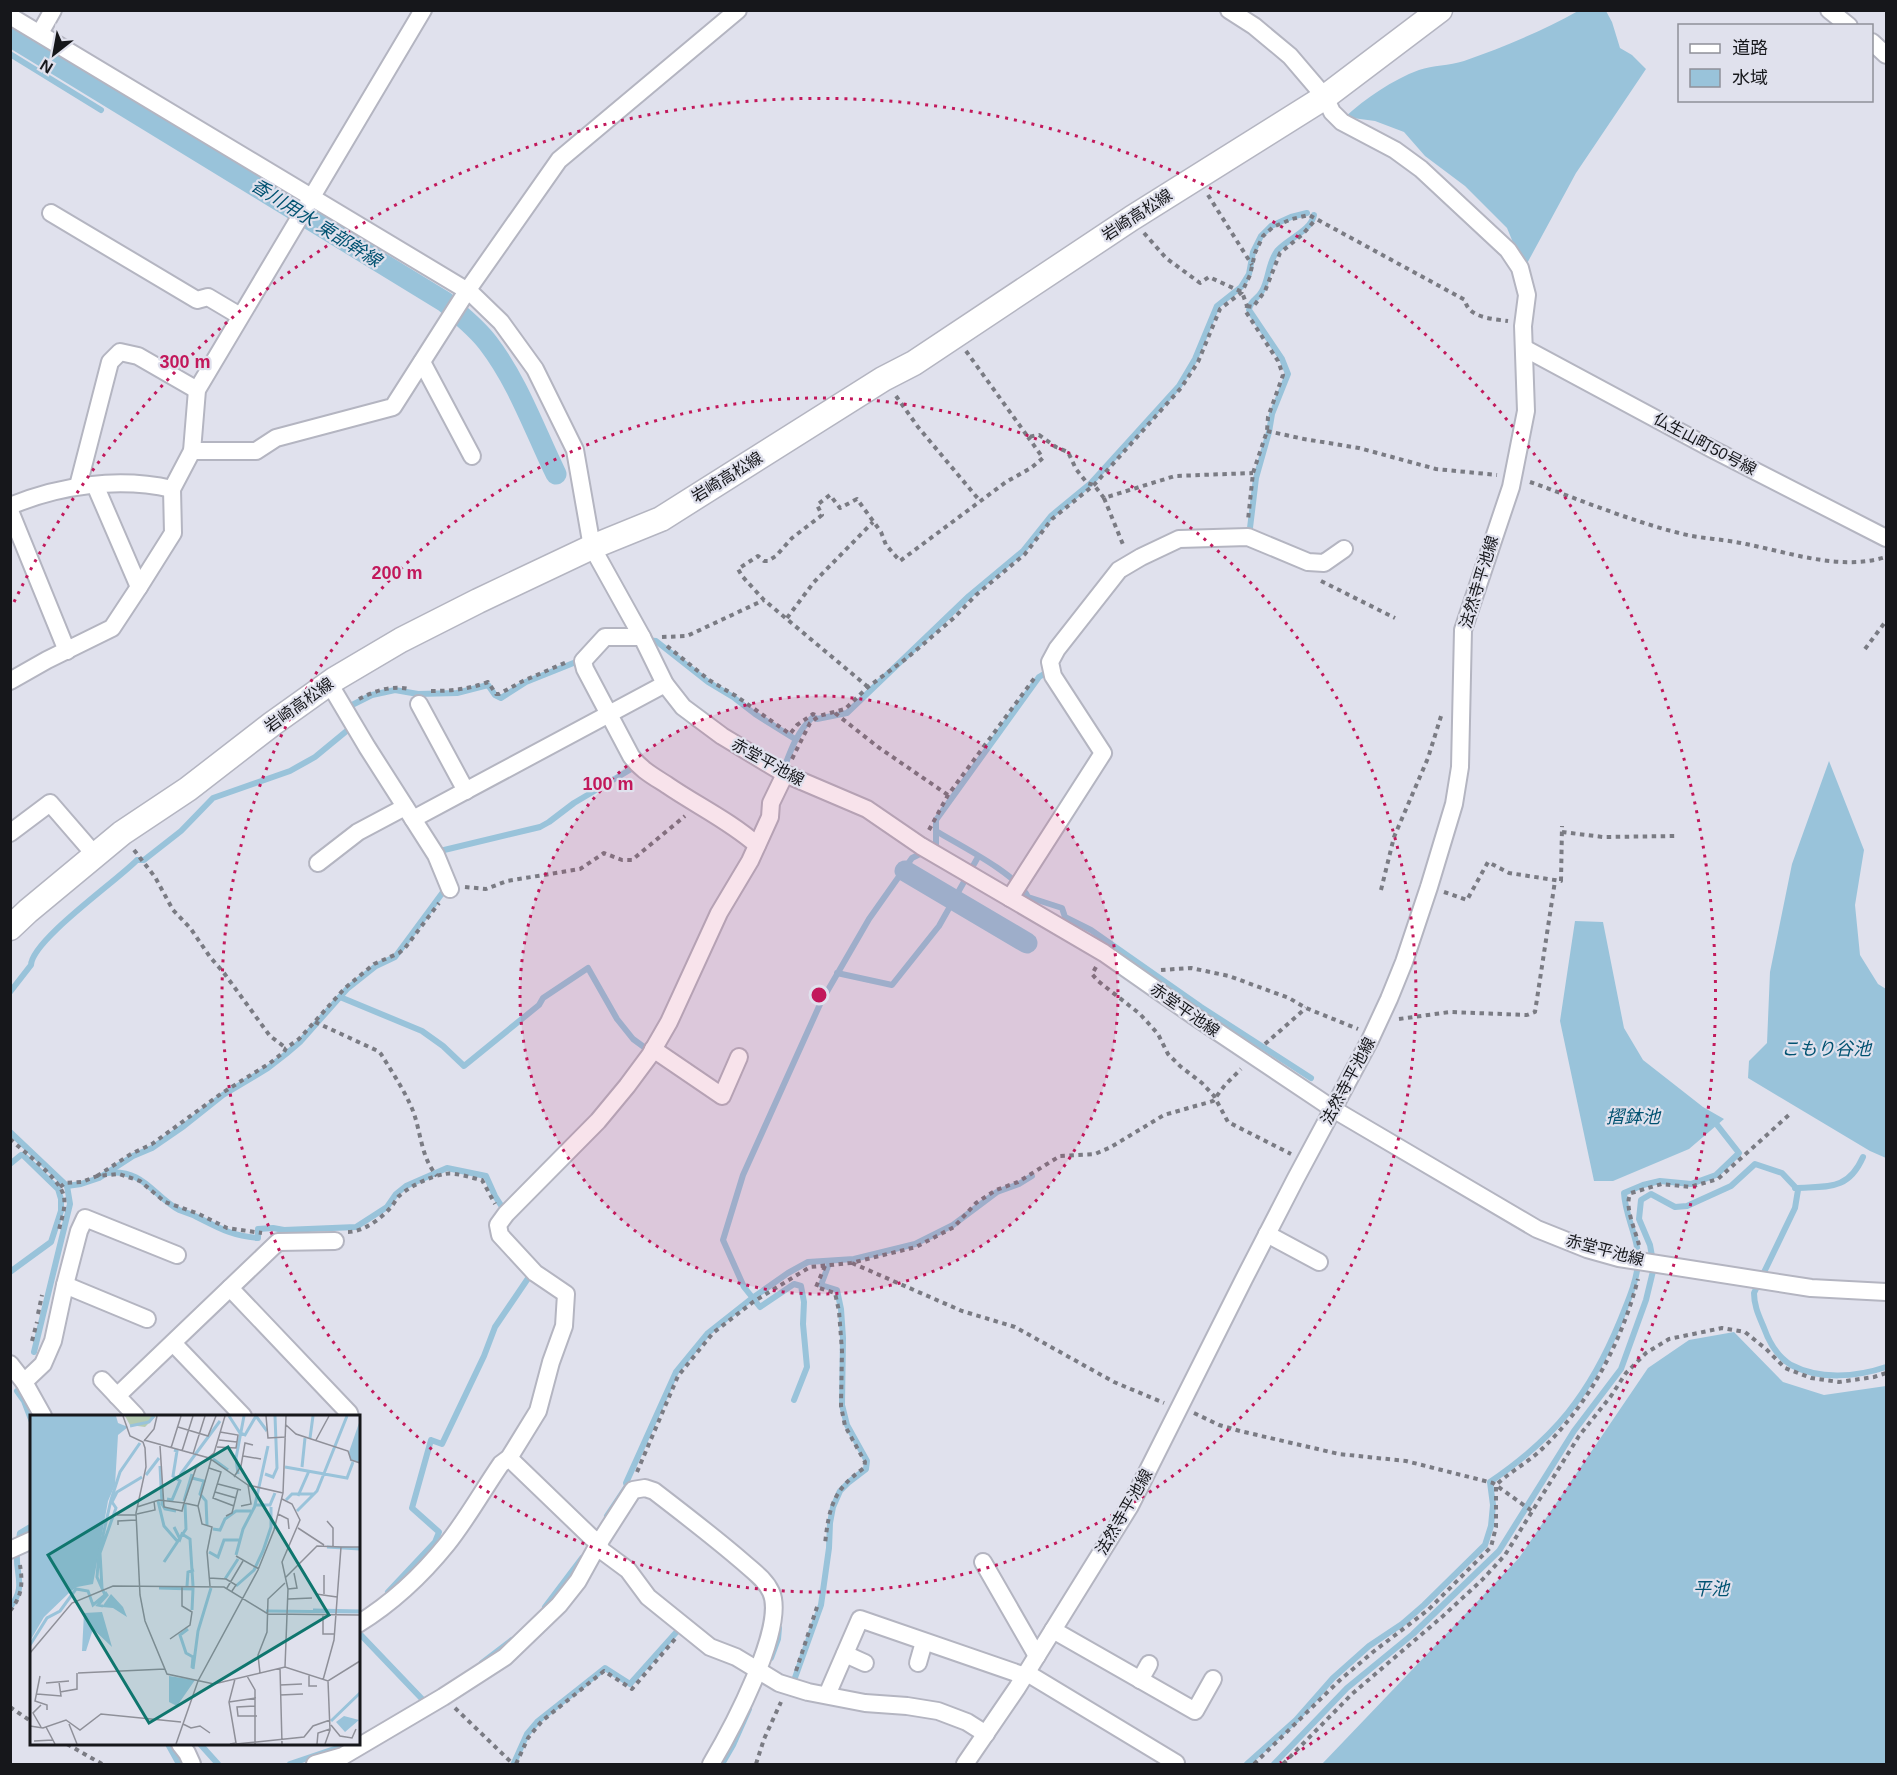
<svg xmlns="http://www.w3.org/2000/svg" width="1897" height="1775" viewBox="0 0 1897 1775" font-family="Arial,'Noto Sans JP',sans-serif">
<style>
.water{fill:#99c3da}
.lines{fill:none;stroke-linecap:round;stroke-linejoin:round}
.stream{stroke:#99c3da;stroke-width:6}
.canal{stroke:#99c3da;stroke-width:21}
.minor-casing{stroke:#b4b5c1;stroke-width:20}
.secondary-casing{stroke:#b4b5c1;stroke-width:27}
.path{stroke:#7a7b83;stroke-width:4;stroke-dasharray:4.5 4.5;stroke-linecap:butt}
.minor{stroke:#fff;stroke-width:16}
.secondary{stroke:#fff;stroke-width:24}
.ring{fill:none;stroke:#c2185b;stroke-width:3;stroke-dasharray:3 6}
.labels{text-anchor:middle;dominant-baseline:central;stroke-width:4.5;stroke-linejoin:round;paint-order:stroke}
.street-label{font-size:16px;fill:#16171b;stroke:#e0e1ed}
.water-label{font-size:18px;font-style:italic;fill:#005271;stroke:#e0e1ed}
.inset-river{fill:none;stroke:#99c3da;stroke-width:3}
.inset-road{fill:none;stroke:#8f9099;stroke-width:1.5}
.view{fill:#0f766e;fill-opacity:0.15;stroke:#0f766e;stroke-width:3}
.inset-edge{fill:none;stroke:#16171b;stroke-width:3}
.centre{fill:#c2185b;stroke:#e0e1ed;stroke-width:3}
.ring-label{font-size:18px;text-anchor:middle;font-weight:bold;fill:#c2185b;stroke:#e0e1ed;stroke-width:4.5;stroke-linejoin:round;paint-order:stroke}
</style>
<rect width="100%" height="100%" fill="#e0e1ed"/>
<g class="water">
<path d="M1578 11H1606L1612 22 1620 48 1632 55 1646 69 1576 173 1524 269 1507 228 1465 186 1425 156 1404 132 1375 121 1345 117C1366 98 1392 80 1419 70 1433 65 1449 66 1464 61 1504 47 1542 31 1578 11Z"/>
<path d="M1829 761 1864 850 1855 905 1860 955 1878 984 1886 989V1158L1870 1151 1748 1078 1749 1061 1767 1043 1770 972 1792 864Z"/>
<path d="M1575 921 1603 922 1624 1028 1643 1060 1703 1107 1724 1119 1689 1149 1613 1181H1594L1560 1021Z"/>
<path d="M1734 1332 1783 1382 1824 1395 1886 1386V1764H1322L1519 1558 1648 1368 1689 1340Z"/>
</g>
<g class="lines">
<g class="stream">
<path d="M10 54 101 110"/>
<path d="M1246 536 1250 528 1256 478 1269 432 1272 414 1288 374 1282 359 1249 310C1250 300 1258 299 1262 291 1269 279 1268 263 1277 251 1287 239 1311 231 1314 215"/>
<path d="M645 640 656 641 708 682 733 697 755 714 795 739"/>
<path d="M1049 671 1039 677 936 820V831C959 845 1017 874 1028 897L1062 908 1065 917 1091 930 1201 1007 1311 1078"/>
<path d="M350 712V706L372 695 395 690 418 694 457 693 488 685 495 695 501 698 526 682 581 660"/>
<path d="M783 771C790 752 797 731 813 717L817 719 847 713 969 596 1023 551 1051 516 1091 483 1179 386 1195 359 1217 306 1241 287 1249 274 1253 252 1261 236 1271 226 1291 217 1307 213"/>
<path d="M442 854 440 851 540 827 549 822 574 803 638 765"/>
<path d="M837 973 892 985 939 926 978 857"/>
<path d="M10 992 31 965C32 940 118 880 137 860H144L181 831 213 798 290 771 315 757 349 729 350 726"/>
<path d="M340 997 422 1031 443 1046 464 1066 539 1005 543 998 588 968 617 1019 633 1039 648 1050"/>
<path d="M10 1132 67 1186 70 1204 34 1352"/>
<path d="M10 1164 21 1155H23L58 1189 61 1199V1211L51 1242 10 1272"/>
<path d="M107 1173C144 1169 152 1195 179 1210 185 1212 191 1214 197 1217 219 1228 232 1236 258 1238V1229L273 1228 284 1230 356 1227 387 1207 396 1194 406 1186 447 1168 486 1176 495 1196 504 1210"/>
<path d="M67 1186 81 1184 99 1178 133 1156 152 1148 184 1126 223 1095 268 1068 286 1054 300 1042 347 989 376 966 395 957 446 888"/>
<path d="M1795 1188C1828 1186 1848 1191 1863 1157"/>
<path d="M17 1391 24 1401 32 1422"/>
<path d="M794 1400 807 1367 803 1324 804 1302 801 1286 794 1284 760 1307 744 1287 723 1240 743 1175 821 1002 869 919 912 858 936 846V831"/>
<path d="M607 1516 627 1486 626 1483 676 1372 708 1333 751 1299 788 1273 808 1262 854 1259 915 1244 953 1225 997 1192 1019 1184 1032 1176"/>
<path d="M388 1592 435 1542 439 1532 412 1508 431 1440 442 1444 484 1356 495 1327 531 1274"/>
<path d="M10 1607C27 1587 15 1574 17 1552 17 1546 19 1540 20 1533L32 1526"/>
<path d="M545 1607 582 1558"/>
<path d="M358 1632 423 1700"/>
<path d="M771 1658 778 1639 779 1628"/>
<path d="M482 1663 512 1640"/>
<path d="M792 1686 821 1605 829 1548 830 1523 833 1507 840 1491 849 1482 866 1469 867 1461 847 1425 842 1405 843 1338 841 1309 837 1290 821 1285 830 1261"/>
<path d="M168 1744 179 1764"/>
<path d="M200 1744 218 1764"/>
<path d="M290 1764 349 1744"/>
<path d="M516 1764 514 1763 527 1734 538 1721 605 1668 630 1684 681 1627 683 1629"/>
<path d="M722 1764 733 1745 749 1709"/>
<path d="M1247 1764 1296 1720 1333 1678 1369 1646 1402 1624 1424 1605 1485 1545 1491 1526 1493 1505 1490 1482C1555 1438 1590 1394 1620 1321 1627 1303 1636 1284 1638 1264 1640 1240 1625 1217 1624 1193L1643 1185 1660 1181 1691 1184 1716 1175 1739 1153 1714 1121"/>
<path d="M1274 1764 1347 1688 1413 1634 1499 1551 1574 1431 1621 1369 1646 1300 1654 1267 1650 1245 1639 1219 1641 1200 1651 1194 1675 1207 1687 1206 1731 1186 1755 1164 1782 1173 1798 1190 1795 1208 1754 1293C1754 1306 1759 1316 1764 1328 1769 1342 1778 1357 1791 1365 1819 1380 1857 1377 1886 1367"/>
</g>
<g class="canal">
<path d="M10 36 445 302C460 315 476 327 488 343 518 382 535 431 556 474"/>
<path d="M905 871 1027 943"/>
</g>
<defs>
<g id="minor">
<path d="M1829 10 1849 26"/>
<path d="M10 16 471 293 501 322 535 369 575 450 592 547 642 637 665 684 683 707 722 736 785 774 867 809 921 846 1104 953 1194 1016 1333 1109 1537 1229 1587 1249 1619 1258 1811 1288 1886 1292"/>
<path d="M40 33 53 10"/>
<path d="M1872 42 1886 55"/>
<path d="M51 213 197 300 208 297 240 316"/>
<path d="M1524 348 1712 449 1886 538"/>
<path d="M422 362 472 456"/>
<path d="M192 451H256L276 438 393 407 467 291 559 160 738 10"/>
<path d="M95 485 139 587"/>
<path d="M78 486 110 362 120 352 138 356 197 390"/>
<path d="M10 506C60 485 119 477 172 489"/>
<path d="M10 511 67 651"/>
<path d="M642 637H605L583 661 585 669 631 756C640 769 653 776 667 785 696 805 730 821 757 845"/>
<path d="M10 681 47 660 112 628 139 587 173 533 172 489 192 451 197 390 423 10"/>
<path d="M329 683 367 747 436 855 450 889"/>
<path d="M419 704 466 791"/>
<path d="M413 819 665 684"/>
<path d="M10 833 50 803 95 855"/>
<path d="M318 863 358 832 405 807"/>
<path d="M1010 898 1103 753 1053 676 1050 662 1057 649 1119 570 1141 557 1179 539 1248 537 1308 562 1324 563 1344 549"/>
<path d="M653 1049 722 1096 739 1057"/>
<path d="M1267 1234 1319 1262"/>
<path d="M65 1285 147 1319"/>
<path d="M230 1288 349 1413 350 1416"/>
<path d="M173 1343 243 1416"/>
<path d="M10 1364 24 1382 43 1416"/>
<path d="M102 1380 136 1416"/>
<path d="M24 1382 43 1364 53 1341 65 1285 79 1231 85 1218 177 1255"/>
<path d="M117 1396 278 1242 335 1241"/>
<path d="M509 1458 591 1537 599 1543 633 1490 645 1488 654 1491C684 1514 714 1537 743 1562 753 1571 765 1579 771 1592 787 1627 730 1732 711 1764"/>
<path d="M10 1550 32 1540"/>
<path d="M983 1562 1037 1656"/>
<path d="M358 1624C392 1603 422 1575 447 1544 467 1519 483 1490 501 1464L509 1458 538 1411 551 1362 564 1326 566 1294 535 1273 500 1235 498 1225 506 1214 598 1121 627 1086 650 1055 669 1022 719 913 750 861 770 817 771 803 785 774"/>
<path d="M1053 1630 1195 1711 1213 1679"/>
<path d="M845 1654 865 1663"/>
<path d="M918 1663 924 1642"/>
<path d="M1027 1673 1176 1763"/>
<path d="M1140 1680 1149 1664"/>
<path d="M827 1695 860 1619 1025 1676"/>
<path d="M180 1744 187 1753 192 1764"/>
<path d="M315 1764 343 1756 443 1697 505 1657 559 1605 578 1581 599 1543 601 1550 628 1570 648 1597 710 1647 736 1657 779 1683 808 1692 865 1703 907 1706 938 1711 967 1722 986 1734"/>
<path d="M965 1764 1017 1688 1130 1506 1244 1279 1296 1178 1370 1040 1389 999 1404 962 1429 887 1454 804 1460 767 1463 630 1511 487 1526 411 1523 326 1527 295 1520 268 1508 250 1421 169 1395 150 1342 122 1332 112 1325 97 1290 56 1254 26 1229 10"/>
</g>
<path id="secondary" d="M10 928 28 911 122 833 188 789 272 724 335 679 401 640 478 601 592 547 661 519 883 379 914 363 1132 218 1325 97 1440 10"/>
</defs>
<use href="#minor" class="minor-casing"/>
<use href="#secondary" class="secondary-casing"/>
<g class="path">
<path d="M1208 195 1252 265"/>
<path d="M1144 233 1166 258 1200 283 1209 277 1242 292 1247 306 1246 312 1278 361 1283 375 1268 417 1267 431 1253 473 1248 520"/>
<path d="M1247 306 1253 307 1265 291 1280 253 1303 234 1316 219"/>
<path d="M966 351 1028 437 1039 435 1056 447 1068 452 1076 469 1087 483 1094 485 1104 498 1175 476 1253 473"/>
<path d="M896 396 918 427 980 501"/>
<path d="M1267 431 1304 439 1359 448 1436 469 1497 475"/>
<path d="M1530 482C1581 500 1640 525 1692 536 1710 539 1728 540 1746 544 1791 553 1841 571 1886 557"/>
<path d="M1104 498 1124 547"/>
<path d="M1321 581 1395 618"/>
<path d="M787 618 814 582 873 522"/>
<path d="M662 637 687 636 764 600"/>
<path d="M667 646 709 680 736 696 790 734 797 725 813 714 818 716"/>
<path d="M1865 649 1886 621"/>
<path d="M868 687 764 600 742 576 738 569 758 556 764 561H768L776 556 792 538 822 515 817 505 830 495 840 508 857 499 881 532 886 545 900 561 1006 482 1031 468 1043 458 1028 437"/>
<path d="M431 691C452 691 469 689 488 682L496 694H499L523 681 567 662"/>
<path d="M359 699C374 691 392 685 409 689"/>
<path d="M835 713 878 747 948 795"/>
<path d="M792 759 810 723 819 716 845 709 868 687 907 658 955 617 976 595 1025 554 1052 519 1094 485 1181 388 1198 362 1220 309 1242 292 1250 275 1255 253 1263 236 1273 227 1292 219 1309 215 1465 300C1468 318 1493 319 1508 321"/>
<path d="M929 830 948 795 1036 676"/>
<path d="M1562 832 1603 837 1675 836"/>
<path d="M134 850 155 877 173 910 191 929 210 957 224 973 270 1036 286 1048"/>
<path d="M465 887 486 889 507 881 580 869 604 853 622 860H632L685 816"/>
<path d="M1381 890 1394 837 1428 758 1442 713"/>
<path d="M1444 892 1467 900 1488 862 1509 873 1561 881 1562 826"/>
<path d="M1096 967 1092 974 1098 981 1140 1014 1158 1034 1168 1054 1180 1066 1202 1083 1214 1096 1228 1122 1291 1154"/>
<path d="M1161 970 1191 968 1229 976 1289 998 1306 1008 1358 1029"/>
<path d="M1399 1019 1450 1012 1527 1015 1535 1012 1555 881"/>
<path d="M315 1022 378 1051 381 1054C392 1072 405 1091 413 1111 421 1132 421 1158 437 1176"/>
<path d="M1265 1044 1306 1008"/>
<path d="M10 1139C25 1153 61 1179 64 1197 66 1208 61 1220 59 1230"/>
<path d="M97 1176 131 1154 152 1144 222 1093 270 1063 284 1052 286 1048 299 1039 345 988 374 964 399 953 405 948 439 903"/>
<path d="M60 1187 65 1183 82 1182 97 1176 119 1174 140 1181 165 1202 199 1214 227 1228 262 1233"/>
<path d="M348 1232C363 1232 381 1219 391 1207 394 1204 396 1199 399 1196 410 1186 431 1176 445 1174 456 1172 471 1178 482 1180L495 1204"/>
<path d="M1639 1245C1636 1232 1623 1204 1631 1193L1662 1184 1690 1187 1718 1179 1790 1114"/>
<path d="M852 1263 962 1311 1015 1327 1114 1382 1164 1403"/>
<path d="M825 1266 816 1287 835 1293 839 1311 842 1351 841 1406 845 1426 865 1462 864 1468C833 1490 829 1507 825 1544"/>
<path d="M38 1314 42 1295"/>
<path d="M32 1341 37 1322"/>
<path d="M1194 1413 1219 1425 1240 1431 1339 1454 1406 1461 1493 1483 1532 1511"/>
<path d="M637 1472 678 1376 713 1333 753 1302 810 1267 851 1263 916 1247 954 1227 976 1203 996 1190 1018 1182 1060 1156 1095 1154 1111 1147 1164 1115 1213 1101 1225 1085 1241 1069"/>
<path d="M10 1611C22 1596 23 1584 20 1565"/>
<path d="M796 1671 818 1604"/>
<path d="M10 1707 32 1722"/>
<path d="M455 1708 513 1764"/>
<path d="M67 1744 102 1764"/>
<path d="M516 1764 528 1738 542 1721 604 1671 632 1689 675 1639"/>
<path d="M756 1764 764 1739 781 1702"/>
<path d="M1254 1764 1340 1680 1373 1652 1428 1610 1491 1547 1496 1527V1485C1511 1471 1529 1462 1543 1448 1590 1403 1622 1341 1638 1279"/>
<path d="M1283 1764 1352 1694 1443 1616 1482 1580 1505 1555 1579 1436 1611 1396 1626 1373 1646 1353 1669 1339 1722 1328 1745 1332 1766 1349 1785 1368 1811 1378 1839 1382 1874 1377 1886 1373"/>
</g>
<use href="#minor" class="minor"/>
<use href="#secondary" class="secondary"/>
</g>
<circle cx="819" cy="995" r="299" fill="#c2185b" fill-opacity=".12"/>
<g class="ring">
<circle cx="819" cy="995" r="299"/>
<circle cx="819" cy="995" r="597"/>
<path d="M14 602A896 896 0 1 1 1280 1763"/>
</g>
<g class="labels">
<g class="street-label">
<text transform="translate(1137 215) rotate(-33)">岩崎高松線</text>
<text transform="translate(1705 444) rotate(28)">仏生山町50号線</text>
<text transform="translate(727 477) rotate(-32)">岩崎高松線</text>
<text transform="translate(1479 582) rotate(-73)">法然寺平池線</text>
<text transform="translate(299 705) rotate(-36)">岩崎高松線</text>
<text transform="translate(768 762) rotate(29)">赤堂平池線</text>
<text transform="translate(1185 1010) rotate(35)">赤堂平池線</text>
<text transform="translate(1348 1081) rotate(-62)">法然寺平池線</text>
<text transform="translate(1605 1250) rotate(15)">赤堂平池線</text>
<text transform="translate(1124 1512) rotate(-60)">法然寺平池線</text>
</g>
<g class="water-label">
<text transform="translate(316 223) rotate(32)">香川用水 東部幹線</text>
<text x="1826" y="1049">こもり谷池</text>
<text x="1633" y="1117">摺鉢池</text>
<text x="1711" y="1589">平池</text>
</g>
</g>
<g transform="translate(30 1415)">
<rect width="330" height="330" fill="#e0e1ed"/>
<path d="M95 1H126L115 12 100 10Z" fill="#b5ccb3"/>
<path d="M0 1H86L88 8 98 12 88 20 85 70 78 86 63 169 47 172 40 177 14 202 0 226ZM330 5V48L320 46 319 37ZM81 179 93 192 97 202 83 193 72 192ZM72 197 82 232 63 214 56 236H52L54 198ZM139 261 165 265 147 291 139 287ZM314 301 329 305 315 317 306 307Z" fill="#99c3da"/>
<path class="inset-river" d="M199 1 210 18 215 20 226 1 237 16M100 11 119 7 124 1M280 23 283 1M238 31 225 90H240L245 78M183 44 198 55M130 51 132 89 135 94 146 96M255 52 317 63 323 47M272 52 275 23M208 59 206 43 214 1M235 59 243 62 247 53 245 1M116 60 129 43M150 60 190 6M162 63 174 66 170 79 176 86 177 110M268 81 279 56M137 84 142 85 150 66 143 61 147 36 144 35M256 85 262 79H284M128 86 134 111 148 127M154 86 162 59M267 96 287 76 317 1M144 112 150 124 152 119 160 124 163 171M183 114 190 115 195 104 206 96H221M297 132 330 134M179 137 188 142 194 125H209M206 140 213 114 225 91M134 147 156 114 155 89M195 164 208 144M157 171 158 157 164 155M206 171 224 155 233 136 241 112V92M72 173 70 138 86 93 82 87 87 77 112 62M129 173 163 174 162 195M73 191 68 190 77 180 75 177M283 195 330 196M236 196 330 197M158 214 150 220 156 238 163 242 162 253M0 230 17 203 30 196 46 174 58 176 63 190 75 180 67 162 69 138 81 85 90 57 110 28M163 254 168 216 181 173M301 306 330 278"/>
<path class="inset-road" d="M93 1 100 21 113 27 115 33 116 52 106 98 110 180 115 206 137 259 184 269 255 252 298 266 330 246M236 1 238 23 256 22M256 10 266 19 318 36 321 45 330 48M148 12 178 21 186 1M114 25 179 43 218 70 253 78M189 25 207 27M286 25 299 1M114 26 124 14 127 1M130 31 134 92 152 96 154 88 168 91M187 32 206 33 208 20 190 17M141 33 151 1M152 36 163 1M163 39 175 1M213 41 231 44M179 53 191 57 183 83 204 91M204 62 211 51 215 28 223 30M188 69 211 75M185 77 206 83M252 84 262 89 270 105 252 147 258 174 255 252M211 91 221 89 218 70M107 92 129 85 154 88 166 53 184 38 195 1M107 99 125 95 124 86M248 99 258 104 259 114M87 100H106M196 101 202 98 208 74M297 106 303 113V132M88 110V106L106 105M268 113 294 130M206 141 229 154M294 160V179M179 163 196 164 206 170 202 176M255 163 287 131 311 132M180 171 177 137 182 112 172 109 168 91 181 45M197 173 213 146M258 174 267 173 264 158M286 179 307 182M258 184 282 183M293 199V219H304M140 224 160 210 162 197 152 191V172M0 238 42 188 83 171 194 172 238 199 330 200M250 253 252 329M48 258 135 254M230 258 228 240 237 217 238 184 255 168M279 260V271H287M10 261 5 286 17 290V295M217 261 225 275V329M293 265 304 225 311 132H330M16 268 39 266M250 270 272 269M30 277 47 274V258M7 279 31 281 29 267M250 280 273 279M199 287 226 283M225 291 207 292 208 301H227M39 309 47 329M153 309 161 313 170 311 180 318M301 310 310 321 322 323 326 314M0 311 13 313 36 305 50 315 71 299 151 307M11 312 3 298 11 290M16 312 25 329M4 326 23 325M146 329 168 266 228 155 244 115 253 78 256 1M200 329 206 328 199 287 205 264M206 329 274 322 283 311 300 305M287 329 288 318 300 314M295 329 300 315 298 266"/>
<path class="view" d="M198 32 299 200 119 308 18 140Z"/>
<rect width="330" height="330" class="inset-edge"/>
</g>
<circle cx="819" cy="995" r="9" class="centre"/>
<g class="ring-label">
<text x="185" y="368">300 m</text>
<text x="397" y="579">200 m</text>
<text x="608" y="790">100 m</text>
</g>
<rect width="1897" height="1775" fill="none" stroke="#16171b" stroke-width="24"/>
<rect x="1678" y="24" width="195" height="78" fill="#e0e1ed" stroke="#8f9099" stroke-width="1.5"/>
<rect x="1690" y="44" width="30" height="9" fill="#ffffff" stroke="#8f9099" stroke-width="1.5"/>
<text x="1732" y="54" font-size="18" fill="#16171b">道路</text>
<rect x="1690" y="69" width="30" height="18" fill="#99c3da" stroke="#8f9099" stroke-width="1.5"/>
<text x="1732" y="84" font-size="18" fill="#16171b">水域</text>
<g transform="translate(54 54) rotate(211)" stroke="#e0e1ed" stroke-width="4.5" paint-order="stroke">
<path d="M0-4.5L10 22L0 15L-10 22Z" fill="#16171b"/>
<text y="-9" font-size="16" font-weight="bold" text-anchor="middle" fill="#16171b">N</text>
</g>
</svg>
